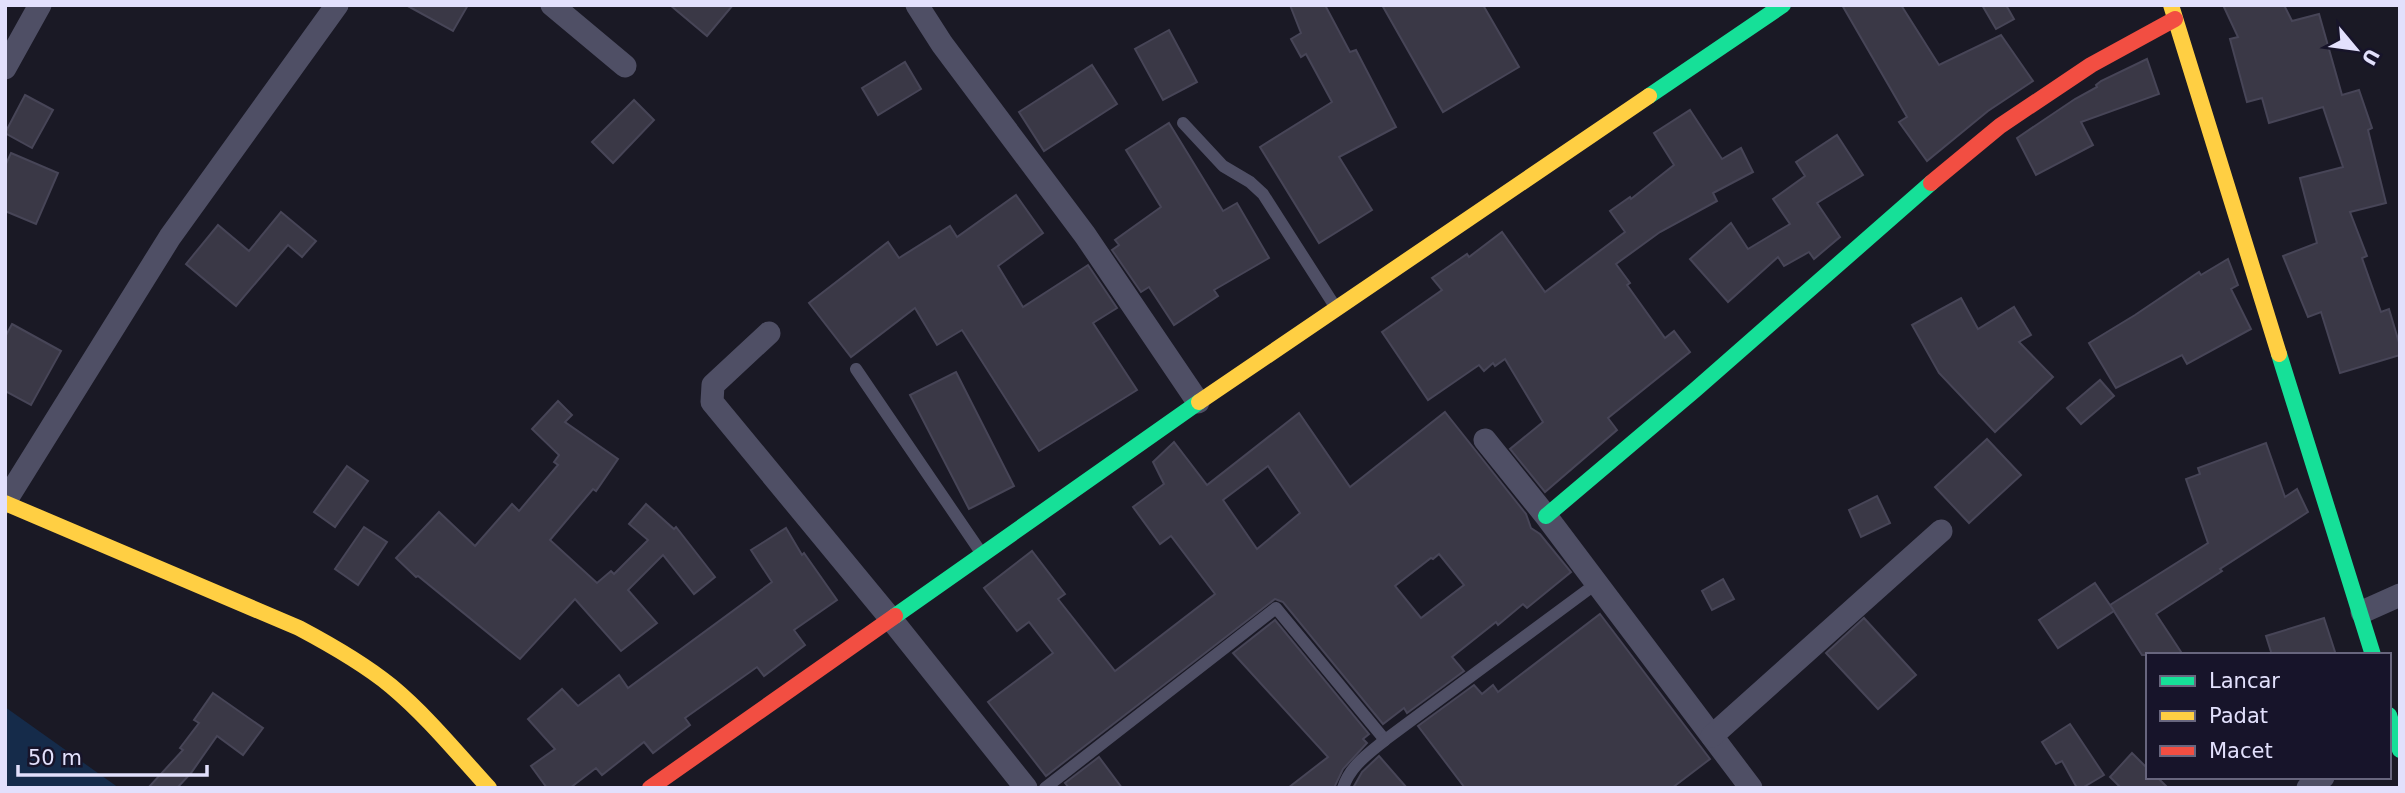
<svg xmlns="http://www.w3.org/2000/svg" width="2405" height="793" viewBox="0 0 2405 793" font-family="'DejaVu Sans',sans-serif">
<style>
.water{fill:#152b4a}
.building{fill:#3a3846;stroke:#474557;stroke-width:2;fill-rule:evenodd}
.lines{fill:none;stroke-linecap:round;stroke-linejoin:round}
.lane{stroke:#4f4f65;stroke-width:12}
.street{stroke:#4f4f65;stroke-width:23}
.fast{stroke:#16e098;stroke-width:16}
.slow{stroke:#ffcf43;stroke-width:16}
.jam{stroke:#f24e42;stroke-width:16}
</style>
<rect width="100%" height="100%" fill="#1a1925"/>
<path class="water" d="M5 707 119 788H5Z"/>
<g class="building">
<path d="M406 5H468L453 31Z"/>
<path d="M670 5H733L707 36Z"/>
<path d="M1290 5H1325L1350 52 1356 50 1396 127 1339 157 1372 210 1319 243 1260 147 1332 102 1306 54 1301 57 1291 39 1301 33Z"/>
<path d="M1382 5H1483L1519 67 1443 112Z"/>
<path d="M1842 5H1901L1939 65 2001 35 2033 81 1988 111 1927 161 1899 122 1907 117Z"/>
<path d="M1982 5H2006L2014 19 1996 29Z"/>
<path d="M2223 5H2284L2292 21 2319 14 2342 95 2359 90 2372 128 2368 130 2386 203 2350 212 2367 256 2362 258 2381 312 2389 309 2400 346V355L2340 373 2321 312 2308 317 2283 256 2317 243 2300 178 2343 167 2323 107 2269 123 2262 98 2247 102 2230 39 2238 37Z"/>
<path d="M1169 30 1197 82 1163 100 1135 49Z"/>
<path d="M2147 59 2159 94 2081 122 2093 145 2036 175 2017 138 2075 99 2097 87 2096 85 2101 81Z"/>
<path d="M905 62 921 89 878 115 862 88Z"/>
<path d="M1092 65 1117 104 1044 151 1019 112Z"/>
<path d="M25 95 53 110 32 148 5 133Z"/>
<path d="M634 100 654 120 613 163 592 142Z"/>
<path d="M1690 110 1722 159 1741 148 1753 172 1713 193 1717 201 1660 232 1616 264 1630 283 1627 285 1665 338 1674 331 1690 352 1608 418 1617 430 1545 492 1510 449 1543 422 1505 359 1495 366 1493 363 1484 371 1479 365 1428 400 1382 332 1442 290 1432 278 1467 254 1469 257 1502 232 1545 292 1625 232 1610 211 1630 197 1631 199 1674 165 1654 133Z"/>
<path d="M1169 123 1223 211 1237 203 1269 258 1214 290 1218 296 1174 325 1149 287 1141 292 1112 250 1119 245 1115 240 1161 207 1126 150Z"/>
<path d="M1837 135 1863 175 1817 203 1840 237 1814 259 1809 252 1784 266 1778 257 1728 302 1690 259 1731 223 1748 249 1790 224 1773 199 1805 176 1796 162Z"/>
<path d="M11 153 58 173 36 224 5 211V166Z"/>
<path d="M1016 195 1043 233 998 266 1023 307 1088 265 1117 308 1093 323 1137 390 1039 451 962 330 937 345 915 308 851 357 809 303 888 242 899 258 950 226 957 237Z"/>
<path d="M281 212 316 241 302 257 288 245 236 306 186 264 218 225 249 251Z"/>
<path d="M2228 259 2238 285 2231 289 2251 329 2187 364 2182 355 2116 388 2089 343 2135 315 2199 272 2201 275Z"/>
<path d="M1961 298 1978 329 2014 307 2031 335 2019 342 2053 377 1995 432 1939 373 1912 325Z"/>
<path d="M12 324 61 351 31 405 5 391V337Z"/>
<path d="M956 372 1014 486 969 509 910 395Z"/>
<path d="M2100 380 2114 396 2081 424 2067 408Z"/>
<path d="M558 401 572 415 565 422 618 459 596 491 593 489 550 540 597 583 611 571 614 574 648 540 629 524 646 504 674 529 676 527 715 577 694 594 663 555 628 590 657 623 621 651 575 599 520 659 418 576 416 577 396 558 439 512 475 546 512 504 519 511 558 465 554 462 559 455 532 429Z"/>
<path d="M1445 412 1526 514 1531 528 1540 534 1571 572 1527 608 1523 604 1498 625 1496 622 1452 657 1464 671 1407 713 1404 708 1383 724 1283 602 1275 599 1046 776 988 702 1053 653 1029 622 1017 631 984 588 1032 551 1065 594 1058 599 1115 671 1215 594 1171 536 1160 544 1133 507 1164 484 1153 462 1174 442 1207 485 1299 413 1350 487ZM1268 466 1300 513 1257 549 1223 500ZM1439 554 1464 585 1421 618 1395 586 1431 558 1433 559Z"/>
<path d="M1987 439 2021 475 1969 523 1935 487Z"/>
<path d="M2266 443 2285 497 2297 489 2308 512 2220 569 2222 571 2156 614 2183 655H2142L2110 605 2208 543 2186 479 2200 474 2198 468Z"/>
<path d="M347 466 368 481 335 527 314 512Z"/>
<path d="M1877 496 1890 523 1861 537 1849 510Z"/>
<path d="M364 527 387 542 358 585 335 569Z"/>
<path d="M786 528 802 555 804 553 837 600 794 630 805 645 764 676 757 667 685 718 690 725 653 753 644 742 602 775 596 768 570 788H547L531 766 555 749 528 719 562 689 578 706 619 675 628 688 772 582 751 550Z"/>
<path d="M1723 579 1734 599 1712 610 1702 591Z"/>
<path d="M2095 583 2114 611 2058 648 2039 620Z"/>
<path d="M1600 614 1710 759 1672 788H1465L1418 726 1474 685 1482 694 1493 685 1498 692Z"/>
<path d="M1864 618 1916 675 1878 709 1826 653Z"/>
<path d="M2324 618 2336 655H2272L2266 636Z"/>
<path d="M1275 620 1369 734 1363 739 1367 743 1343 769 1334 788H1288L1328 757 1233 653Z"/>
<path d="M213 693 263 728 243 755 217 736 191 773 177 788H148L183 750 180 748 199 723 194 720Z"/>
<path d="M2070 724 2104 775 2082 788H2077L2062 761 2056 764 2042 742Z"/>
<path d="M2132 753 2148 769V777H2157L2168 788H2121L2110 777Z"/>
<path d="M1379 756 1407 788H1353L1362 772Z"/>
<path d="M1099 757 1122 788H1069L1065 783Z"/>
</g>
<g class="lines">
<g class="lane">
<path d="M1183 123 1223 166 1250 182 1263 194 1336 308"/>
<path d="M856 369 982 554"/>
<path d="M1045 788 1276 608 1385 740"/>
<path d="M1343 788C1350 766 1368 754 1385 740L1597 583"/>
</g>
<g class="street">
<path d="M552 5 625 66"/>
<path d="M917 5 942 44 1085 235 1198 402"/>
<path d="M5 68 40 5"/>
<path d="M769 333 713 385 712 402 891 619 1026 788"/>
<path d="M1485 440 1546 516 1751 788"/>
<path d="M5 502 170 237 337 5"/>
<path d="M2362 612 2400 595"/>
<path d="M1712 736 1941 531"/>
<path d="M2308 788 2323 777"/>
</g>
<g class="fast">
<path d="M1649 96 1783 5"/>
<path d="M2279 354 2373 655"/>
<path d="M1546 516 1695 390 1931 183"/>
<path d="M895 616 1199 402"/>
<path d="M2389 715 2400 750"/>
</g>
<g class="slow">
<path d="M2171 5 2279 354"/>
<path d="M1199 402 1649 96"/>
<path d="M5 503 299 628C331 645 363 663 391 686 427 716 457 753 489 788"/>
</g>
<g class="jam">
<path d="M1931 183 2000 126 2091 65 2175 19"/>
<path d="M650 788 895 616"/>
</g>
</g>
<rect width="2405" height="793" fill="none" stroke="#e2e0fc" stroke-width="14"/>
<rect x="2146" y="653" width="245" height="126" fill="#17142a" stroke="#68667e" stroke-width="2"/>
<rect x="2160" y="676" width="35" height="10" fill="#16e098" stroke="#68667e" stroke-width="2"/>
<text x="2209" y="688" font-size="21" fill="#e2e0fc">Lancar</text>
<rect x="2160" y="711" width="35" height="10" fill="#ffcf43" stroke="#68667e" stroke-width="2"/>
<text x="2209" y="723" font-size="21" fill="#e2e0fc">Padat</text>
<rect x="2160" y="746" width="35" height="10" fill="#f24e42" stroke="#68667e" stroke-width="2"/>
<text x="2209" y="758" font-size="21" fill="#e2e0fc">Macet</text>
<g transform="translate(2356 49) rotate(119)" stroke="#17142a" stroke-width="5" paint-order="stroke">
<path d="M0-5L12 26L0 18L-12 26Z" fill="#e2e0fc"/>
<text y="-10" font-size="19" font-weight="bold" text-anchor="middle" fill="#e2e0fc">U</text>
</g>
<path d="M18 765v10h189v-10" fill="none" stroke="#e2e0fc" stroke-width="3.5"/>
<text x="28" y="765" font-size="21" fill="#e2e0fc" stroke="#17142a" stroke-width="5" paint-order="stroke">50 m</text>
</svg>
